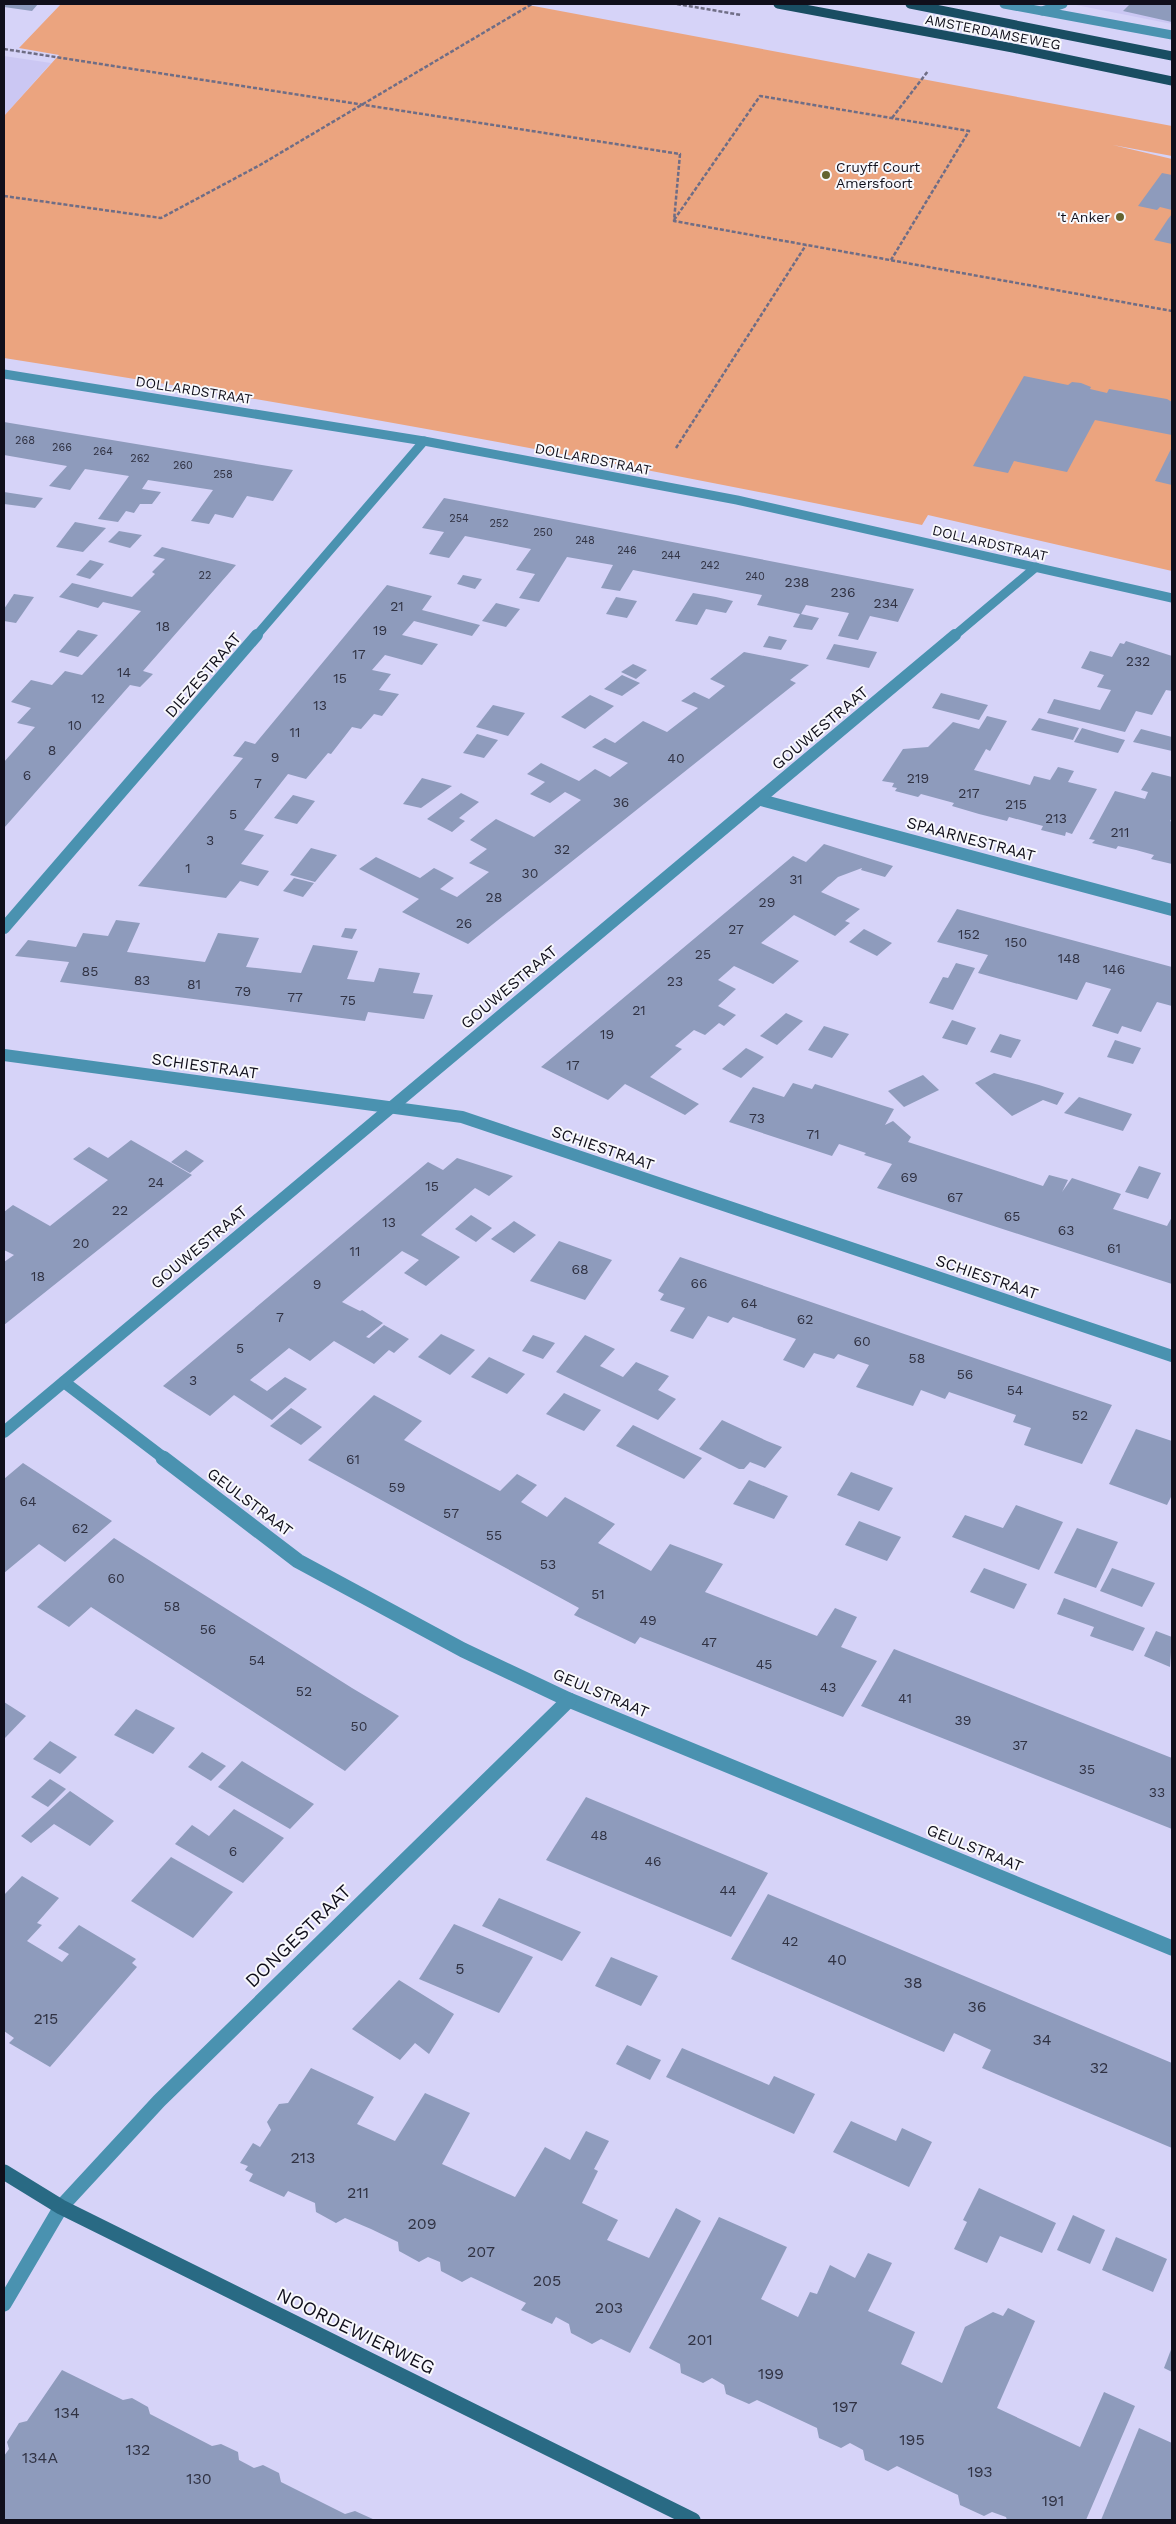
<svg xmlns="http://www.w3.org/2000/svg" width="1176" height="2524" viewBox="0 0 1176 2524" font-family="'Work Sans',sans-serif">
<style>
.built{fill:#cbc7f3}
.green{fill:#eba47f}
.building{fill:#8e9bbc}
.lines{fill:none;stroke-linecap:round;stroke-linejoin:round}
.path{stroke:#6f6d85;stroke-width:2.5;stroke-dasharray:4 2;stroke-linecap:butt}
.lane{stroke:#4a92b0;stroke-width:9}
.street-far2{stroke:#4a92b0;stroke-width:9}
.street-far1{stroke:#4a92b0;stroke-width:12}
.street{stroke:#4a92b0;stroke-width:15}
.secondary{stroke:#296a84;stroke-width:15}
.primary{stroke:#194d62;stroke-width:9}
.poi-dot{fill:#646431;stroke:#f8f8fc;stroke-width:2}
.labels{text-anchor:middle;dominant-baseline:central;stroke-width:4;stroke-linejoin:round;paint-order:stroke}
.far-number-label{font-size:11px;fill:#303243}
.far-street-label{font-size:14px;fill:#100f1b;stroke:#f8f8fc}
.far-poi-label{font-size:14px;fill:#100f1b;stroke:#f8f8fc;text-anchor:start}
.number-label{font-size:14px;fill:#303243}
.street-label{font-size:16px;fill:#100f1b;stroke:#f8f8fc}
.near-number-label{font-size:16px;fill:#303243}
.near-street-label{font-size:19px;fill:#100f1b;stroke:#f8f8fc}
</style>
<rect width="100%" height="100%" fill="#d6d3f8"/>
<g class="built">
<path d="M1071 4H1172V24Z"/>
<path d="M4 56 51 63 4 116Z"/>
</g>
<path class="green" d="M61 4H523L1172 126V156L1113 145 1172 159V571L928 515 922 525C618 462 311 406 4 358V116L59 55 19 48Z"/>
<g class="building">
<path d="M4 4H38L32 11 4 7Z"/>
<path d="M1130 4H1172V22L1123 11Z"/>
<path d="M1162 173 1172 175V210L1160 207 1157 210 1138 206Z"/>
<path d="M1172 214V244L1154 240 1168 219Z"/>
<path d="M1024 376 1068 385 1072 382 1081 383 1091 387 1090 389 1107 393 1109 389 1167 399 1172 402V435L1095 420 1067 472 1014 461 1008 473 973 466Z"/>
<path d="M4 422 250 463 293 470 273 501 247 496 233 518 215 514 209 524 191 521 213 490 148 480 142 489 161 492 152 504H140L134 513 126 511 118 522 98 519 129 476 85 469 70 490 49 486 67 466 4 455Z"/>
<path d="M1172 447V485L1155 481Z"/>
<path d="M4 492 43 498 35 508 4 504Z"/>
<path d="M444 498 569 522 914 589 898 622 870 616 858 640 838 636 849 613 806 605 801 614 819 618 812 630 798 628 793 627 800 614 757 605 762 595 633 570 620 591 601 588 613 565 567 557 539 602 519 598 535 574 516 570 531 549 465 536 449 558 429 554 444 532 422 528Z"/>
<path d="M75 522 106 528 83 552 56 547Z"/>
<path d="M119 531 142 535 130 548 108 542Z"/>
<path d="M162 547 236 565 143 671 153 674 140 687 130 685 4 828V762L35 727 17 723 31 708 11 702 31 680 52 685 65 671 82 675 141 611 103 602 98 608 59 597 72 583 132 597 155 574 152 572 165 559 153 556Z"/>
<path d="M90 560 104 564 90 579 76 575Z"/>
<path d="M463 575 482 579 475 589 457 584Z"/>
<path d="M387 585 432 596 422 610 480 625 472 636 414 621 402 635 438 644 422 665 385 655 372 670 391 674 379 690 399 694 382 716 374 714 361 729 352 727 331 754 328 753 306 779 288 774 244 830 264 835 241 864 269 871 258 886 240 881 226 898 138 886 243 758 233 756 245 741 255 744Z"/>
<path d="M693 593 716 597 733 601 726 613 706 609 697 625 675 621Z"/>
<path d="M14 594 34 597 16 623 4 621V609Z"/>
<path d="M616 597 637 601 627 618 606 614Z"/>
<path d="M496 603 520 609 506 627 482 621Z"/>
<path d="M78 630 98 635 78 657 59 652Z"/>
<path d="M769 636 787 640 781 650 763 647Z"/>
<path d="M1126 641 1172 656V691L1166 690 1152 715 1136 711 1125 732 1047 713 1054 699 1100 710 1111 690 1097 687 1104 675 1081 668 1090 651 1112 657 1120 643 1124 644Z"/>
<path d="M834 644 877 652 869 668 826 659Z"/>
<path d="M744 652 809 665 790 680 796 683 468 944 402 912 419 899 359 869 376 857 420 878 434 868 454 878 440 889 457 897 489 872 469 863 487 849 470 840 483 829 496 819 534 837 581 800 565 792 550 803 530 794 545 782 527 774 541 763 579 781 595 769 610 777 628 763 592 747 605 738 615 743 643 721 667 732 698 708 681 701 694 692 709 699 725 686 710 679Z"/>
<path d="M633 664 647 670 636 679 621 672Z"/>
<path d="M622 675 640 683 622 696 604 689Z"/>
<path d="M941 693 988 705 979 720 932 708Z"/>
<path d="M590 695 614 706 585 729 561 717Z"/>
<path d="M493 705 525 713 508 736 476 727Z"/>
<path d="M987 716 1007 721 990 751 986 749 974 770 1030 785 1034 776 1050 780 1058 767 1074 771 1068 782 1097 789 1072 834 1066 832 1065 836 1041 830 1043 826 1009 817 1007 821 979 814 952 806 954 803 921 794 918 797 895 791 897 788 892 787 894 783 882 781 903 749 928 747 953 722 979 729Z"/>
<path d="M1039 718 1079 728 1073 740 1031 730Z"/>
<path d="M1082 728 1099 733 1125 740 1118 753 1074 742Z"/>
<path d="M1141 729 1172 737V751L1133 742Z"/>
<path d="M477 734 498 740 484 758 463 753Z"/>
<path d="M1152 772 1172 777V818L1170 821 1172 822V864L1151 859 1154 855 1136 850 1118 846 1116 849 1092 843 1095 840 1089 839 1115 791 1145 799 1148 792 1141 790Z"/>
<path d="M422 778 452 786 421 808 403 804Z"/>
<path d="M461 793 479 802 459 818 465 821 452 832 427 819Z"/>
<path d="M293 795 315 801 297 824 274 818Z"/>
<path d="M824 844 893 866 885 877 861 870 862 868 838 877 821 892 860 909 845 921 850 923 835 936 794 915 761 943 799 961 773 984 734 966 718 980 736 989 718 1006 736 1015 724 1026 719 1023 705 1035 694 1030 675 1046 682 1049 650 1077 699 1104 685 1115 625 1084 608 1100 541 1067 793 856 806 862Z"/>
<path d="M311 848 337 855 315 882 290 875Z"/>
<path d="M294 878 314 883 303 897 283 891Z"/>
<path d="M957 909 1172 967V1006L1157 1002 1141 1032 1122 1026 1118 1034 1092 1026 1111 989 1086 982 1077 1000 978 973 988 955 937 942Z"/>
<path d="M116 920 140 923 127 952 205 962 218 933 259 938 246 967 301 973 313 945 358 951 347 979 374 982 379 968 420 973 413 993 433 995 424 1019 368 1012 365 1021 60 982 69 962 15 956 28 940 76 947 83 933 108 936Z"/>
<path d="M345 928 357 929 352 939 341 937Z"/>
<path d="M864 929 892 943 877 956 849 942Z"/>
<path d="M956 963 975 968 953 1010 929 1003 943 977 948 978Z"/>
<path d="M786 1013 803 1021 777 1045 760 1036Z"/>
<path d="M952 1020 976 1028 967 1045 942 1038Z"/>
<path d="M824 1026 849 1034 832 1058 808 1050Z"/>
<path d="M1000 1034 1021 1040 1011 1058 990 1052Z"/>
<path d="M1115 1040 1141 1048 1133 1064 1107 1057Z"/>
<path d="M746 1048 764 1057 741 1078 722 1069Z"/>
<path d="M994 1073 1039 1085 1064 1093 1057 1105 1043 1100 1012 1116 975 1083Z"/>
<path d="M923 1075 939 1090 904 1107 888 1091Z"/>
<path d="M793 1083 812 1089 815 1084 894 1109 885 1125 893 1121 911 1137 908 1142 1043 1186 1049 1175 1068 1180 1062 1192 1072 1178 1121 1194 1113 1209 1167 1226 1172 1217V1284L877 1188 892 1164 864 1155 866 1153 839 1144 832 1156 729 1122 753 1087 784 1097Z"/>
<path d="M1079 1097 1132 1114 1123 1131 1064 1113Z"/>
<path d="M131 1140 192 1175 4 1325V1262L14 1255 4 1250V1212L13 1205 50 1226 108 1180 73 1159 89 1147 108 1158Z"/>
<path d="M186 1150 204 1161 190 1173 171 1162Z"/>
<path d="M457 1158 513 1176 489 1196 475 1188 421 1235 460 1257 426 1286 404 1273 419 1260 402 1251 342 1302 360 1311 362 1310 383 1323 366 1337 369 1338 384 1325 409 1339 394 1353 389 1350 374 1364 334 1341 310 1361 289 1348 250 1380 267 1391 285 1377 307 1389 272 1420 234 1395 210 1416 163 1386 428 1162 443 1170Z"/>
<path d="M1139 1166 1161 1173 1148 1199 1125 1192Z"/>
<path d="M471 1215 492 1228 476 1242 455 1229Z"/>
<path d="M514 1221 536 1235 514 1253 491 1239Z"/>
<path d="M559 1241 612 1260 585 1300 530 1281Z"/>
<path d="M680 1257 1059 1387 1112 1405 1082 1464 1024 1445 1031 1428 1013 1422 1016 1415 984 1404 949 1392 945 1399 921 1390 913 1406 856 1387 869 1365 838 1354 834 1359 814 1353 804 1368 783 1360 796 1339 733 1317 728 1323 708 1316 693 1339 670 1331 685 1308 660 1300 664 1294 658 1291Z"/>
<path d="M441 1334 475 1350 450 1375 418 1357Z"/>
<path d="M533 1335 555 1343 543 1359 522 1351Z"/>
<path d="M585 1335 615 1349 600 1366 623 1377 636 1362 669 1376 658 1390 676 1399 658 1420 556 1372Z"/>
<path d="M489 1357 525 1374 507 1394 471 1377Z"/>
<path d="M564 1393 601 1410 584 1431 546 1414Z"/>
<path d="M374 1395 422 1421 404 1440 500 1491 517 1474 537 1485 521 1502 547 1517 565 1497 615 1524 598 1543 651 1571 670 1544 723 1564 705 1592 817 1636 835 1608 857 1617 841 1647 877 1661 843 1717 640 1637 635 1644 574 1615 579 1608 308 1460Z"/>
<path d="M291 1408 322 1427 301 1445 270 1426Z"/>
<path d="M722 1420 767 1441 782 1447 765 1468 750 1462 744 1469H739L699 1449Z"/>
<path d="M633 1425 664 1440 702 1458 684 1479 616 1446Z"/>
<path d="M1136 1429 1172 1441V1495L1167 1505 1109 1484Z"/>
<path d="M23 1463 112 1521 65 1562 39 1544 4 1573V1479Z"/>
<path d="M851 1472 893 1488 879 1511 837 1495Z"/>
<path d="M749 1480 788 1496 774 1519 733 1504Z"/>
<path d="M1016 1505 1063 1522 1039 1570 952 1537 965 1515 1003 1528Z"/>
<path d="M859 1521 901 1537 887 1561 845 1545Z"/>
<path d="M1077 1528 1118 1542 1096 1588 1054 1573Z"/>
<path d="M114 1538 352 1688 399 1716 345 1771 91 1607 69 1627 37 1607Z"/>
<path d="M984 1568 1027 1584 1014 1609 970 1592Z"/>
<path d="M1112 1568 1155 1583 1142 1607 1100 1591Z"/>
<path d="M1064 1598 1145 1628 1133 1651 1090 1636 1094 1627 1057 1614Z"/>
<path d="M1156 1631 1172 1637 1170 1667 1144 1656Z"/>
<path d="M894 1649 1172 1758V1829L861 1706Z"/>
<path d="M4 1702 26 1716 4 1739Z"/>
<path d="M136 1709 175 1728 153 1754 114 1735Z"/>
<path d="M50 1741 77 1757 60 1774 33 1759Z"/>
<path d="M202 1752 226 1766 211 1781 188 1767Z"/>
<path d="M242 1761 265 1775 314 1804 290 1829 218 1787Z"/>
<path d="M50 1779 66 1789 48 1807 31 1797Z"/>
<path d="M70 1791 114 1821 90 1846 54 1824 31 1843 21 1836Z"/>
<path d="M586 1797 768 1873 731 1937 546 1860Z"/>
<path d="M234 1809 284 1838 243 1883 175 1844 192 1825 209 1836Z"/>
<path d="M171 1857 233 1892 193 1938 131 1901Z"/>
<path d="M22 1876 59 1898 37 1923 42 1925 27 1941 62 1962 69 1954 58 1948 79 1925 136 1959 132 1963 137 1967 50 2067 9 2043 14 2038 4 2031V1895Z"/>
<path d="M768 1894 1172 2063V2148L982 2068 991 2050 954 2033 944 2052 731 1959Z"/>
<path d="M499 1898 581 1932 562 1961 482 1926Z"/>
<path d="M454 1924 533 1957 499 2013 419 1979Z"/>
<path d="M611 1957 658 1976 641 2006 595 1986Z"/>
<path d="M399 1980 454 2014 429 2054 415 2043 400 2060 352 2029Z"/>
<path d="M627 2045 661 2060 650 2080 616 2064Z"/>
<path d="M682 2048 769 2085 774 2076 815 2094 794 2134 666 2077Z"/>
<path d="M311 2068 374 2097 357 2124 395 2141 425 2093 470 2113 442 2164 515 2197 545 2147 570 2160 586 2131 609 2141 594 2169 598 2171 582 2203 618 2220 607 2240 649 2258 676 2208 701 2221 630 2353 601 2339 592 2344 571 2333 569 2324 556 2317 552 2324 521 2310 526 2303 471 2277 462 2282 441 2271 440 2262 428 2257 419 2262 399 2251 398 2242 371 2229 345 2218 336 2223 316 2212 315 2203 288 2191 284 2197 249 2181 253 2174 245 2170 248 2166 240 2163 253 2143 260 2147 271 2130 267 2122 279 2104 288 2103Z"/>
<path d="M851 2121 896 2141 902 2128 932 2142 909 2187 833 2152Z"/>
<path d="M979 2188 1056 2223 1042 2253 1000 2236 987 2263 954 2249 967 2222 963 2220Z"/>
<path d="M1073 2215 1105 2230 1090 2264 1057 2250Z"/>
<path d="M719 2217 787 2247 761 2299 798 2317 810 2292 817 2294 830 2265 855 2278 868 2253 892 2263 868 2311 915 2332 901 2364 942 2383 965 2327 993 2312 1003 2316 1008 2308 1035 2321 997 2408 1080 2447 1104 2392 1135 2406 1086 2520H1007L1006 2517 992 2512 984 2516 960 2505 958 2495 928 2481 897 2466 888 2471 865 2460 863 2450 850 2443 841 2448 819 2438 817 2428 757 2400 749 2404 726 2394 724 2385 712 2378 703 2383 681 2373 680 2364 649 2348Z"/>
<path d="M1116 2237 1167 2259 1153 2292 1102 2270Z"/>
<path d="M1172 2347V2372L1164 2368Z"/>
<path d="M62 2370 123 2400 132 2398 148 2407 150 2414 212 2446 221 2444 238 2452 239 2460 254 2468 263 2465 279 2473 281 2482 345 2514 355 2511 375 2520H4V2456L9 2449 7 2442 19 2423 27 2421Z"/>
<path d="M1139 2428 1172 2443V2520H1101Z"/>
</g>
<g class="lines">
<g class="path">
<path d="M677 4 741 15"/>
<path d="M4 49 680 154 674 221 1172 311"/>
<path d="M892 118 928 71"/>
<path d="M4 196 161 218 260 165 532 4"/>
<path d="M674 220 760 96 969 131 891 260"/>
<path d="M676 448 806 245"/>
</g>
<path class="lane" d="M1042 11 1063 4"/>
<g class="street-far2">
<path d="M1004 4 1172 35"/>
<path d="M4 374 424 441 737 500 1172 598"/>
<path d="M256 636 424 441"/>
<path d="M954 636 1036 567"/>
</g>
<g class="street-far1">
<path d="M761 800 1172 910"/>
<path d="M4 928 257 635"/>
<path d="M4 1055 462 1117 1172 1356"/>
<path d="M64 1382 165 1459"/>
<path d="M4 1432 955 635"/>
</g>
<g class="street">
<path d="M163 1458 298 1561 463 1650 569 1700 1172 1948"/>
<path d="M4 2304 61 2207 159 2101 569 1700"/>
</g>
<path class="secondary" d="M4 2172 61 2207 693 2520"/>
<g class="primary">
<path d="M778 4 1013 48 1172 81"/>
<path d="M910 4 1172 56"/>
</g>
</g>
<g class="poi-dot">
<circle cx="826" cy="175" r="5"/>
<circle cx="1120" cy="217" r="5"/>
</g>
<g class="labels">
<g class="far-number-label">
<text x="25" y="440">268</text>
<text x="62" y="447">266</text>
<text x="103" y="451">264</text>
<text x="140" y="458">262</text>
<text x="183" y="465">260</text>
<text x="223" y="474">258</text>
<text x="459" y="518">254</text>
<text x="499" y="523">252</text>
<text x="543" y="532">250</text>
<text x="585" y="540">248</text>
<text x="627" y="550">246</text>
<text x="671" y="555">244</text>
<text x="710" y="565">242</text>
<text x="205" y="575">22</text>
<text x="755" y="576">240</text>
</g>
<g class="far-street-label">
<text transform="translate(993 32) rotate(11)">AMSTERDAMSEWEG</text>
<text transform="translate(194 390) rotate(9)">DOLLARDSTRAAT</text>
<text transform="translate(593 459) rotate(11)">DOLLARDSTRAAT</text>
<text transform="translate(990 543) rotate(13)">DOLLARDSTRAAT</text>
</g>
<g class="far-poi-label">
<text x="836" y="167">Cruyff Court<tspan x="836" dy="16">Amersfoort</tspan></text>
<text x="1110" y="217" text-anchor="end">'t Anker</text>
</g>
<g class="number-label">
<text x="797" y="582">238</text>
<text x="843" y="592">236</text>
<text x="886" y="603">234</text>
<text x="397" y="606">21</text>
<text x="163" y="626">18</text>
<text x="380" y="630">19</text>
<text x="359" y="654">17</text>
<text x="1138" y="661">232</text>
<text x="124" y="672">14</text>
<text x="340" y="678">15</text>
<text x="98" y="698">12</text>
<text x="320" y="705">13</text>
<text x="75" y="725">10</text>
<text x="295" y="732">11</text>
<text x="52" y="750">8</text>
<text x="275" y="757">9</text>
<text x="676" y="758">40</text>
<text x="27" y="775">6</text>
<text x="918" y="778">219</text>
<text x="258" y="783">7</text>
<text x="969" y="793">217</text>
<text x="621" y="802">36</text>
<text x="1016" y="804">215</text>
<text x="233" y="814">5</text>
<text x="1056" y="818">213</text>
<text x="1120" y="832">211</text>
<text x="210" y="840">3</text>
<text x="562" y="849">32</text>
<text x="188" y="868">1</text>
<text x="530" y="873">30</text>
<text x="796" y="879">31</text>
<text x="494" y="897">28</text>
<text x="767" y="902">29</text>
<text x="464" y="923">26</text>
<text x="736" y="929">27</text>
<text x="969" y="934">152</text>
<text x="1016" y="942">150</text>
<text x="703" y="954">25</text>
<text x="1069" y="958">148</text>
<text x="1114" y="969">146</text>
<text x="90" y="971">85</text>
<text x="142" y="980">83</text>
<text x="675" y="981">23</text>
<text x="194" y="984">81</text>
<text x="243" y="991">79</text>
<text x="295" y="997">77</text>
<text x="348" y="1000">75</text>
<text x="639" y="1010">21</text>
<text x="607" y="1034">19</text>
<text x="573" y="1065">17</text>
<text x="757" y="1118">73</text>
<text x="813" y="1134">71</text>
<text x="909" y="1177">69</text>
<text x="156" y="1182">24</text>
<text x="432" y="1186">15</text>
<text x="955" y="1197">67</text>
<text x="120" y="1210">22</text>
<text x="1012" y="1216">65</text>
<text x="389" y="1222">13</text>
<text x="1066" y="1230">63</text>
<text x="81" y="1243">20</text>
<text x="1114" y="1248">61</text>
<text x="355" y="1251">11</text>
<text x="580" y="1269">68</text>
<text x="38" y="1276">18</text>
<text x="699" y="1283">66</text>
<text x="317" y="1284">9</text>
<text x="749" y="1303">64</text>
<text x="280" y="1317">7</text>
<text x="805" y="1319">62</text>
<text x="862" y="1341">60</text>
<text x="240" y="1348">5</text>
<text x="917" y="1358">58</text>
<text x="965" y="1374">56</text>
<text x="193" y="1380">3</text>
<text x="1015" y="1390">54</text>
<text x="1080" y="1415">52</text>
<text x="353" y="1459">61</text>
<text x="397" y="1487">59</text>
<text x="28" y="1501">64</text>
<text x="451" y="1513">57</text>
<text x="80" y="1528">62</text>
<text x="494" y="1535">55</text>
<text x="548" y="1564">53</text>
<text x="116" y="1578">60</text>
<text x="598" y="1594">51</text>
<text x="172" y="1606">58</text>
<text x="648" y="1620">49</text>
<text x="208" y="1629">56</text>
<text x="709" y="1642">47</text>
<text x="257" y="1660">54</text>
<text x="764" y="1664">45</text>
<text x="828" y="1687">43</text>
<text x="304" y="1691">52</text>
<text x="905" y="1698">41</text>
<text x="963" y="1720">39</text>
<text x="359" y="1726">50</text>
<text x="1020" y="1745">37</text>
<text x="1087" y="1769">35</text>
<text x="1157" y="1792">33</text>
<text x="599" y="1835">48</text>
<text x="233" y="1851">6</text>
<text x="653" y="1861">46</text>
<text x="728" y="1890">44</text>
<text x="790" y="1941">42</text>
</g>
<g class="street-label">
<text transform="translate(203 675) rotate(-49)">DIEZESTRAAT</text>
<text transform="translate(820 728) rotate(-40)">GOUWESTRAAT</text>
<text transform="translate(971 839) rotate(15)">SPAARNESTRAAT</text>
<text transform="translate(509 987) rotate(-40)">GOUWESTRAAT</text>
<text transform="translate(205 1066) rotate(8)">SCHIESTRAAT</text>
<text transform="translate(603 1148) rotate(19)">SCHIESTRAAT</text>
<text transform="translate(199 1247) rotate(-40)">GOUWESTRAAT</text>
<text transform="translate(987 1277) rotate(19)">SCHIESTRAAT</text>
<text transform="translate(250 1502) rotate(37)">GEULSTRAAT</text>
<text transform="translate(601 1693) rotate(23)">GEULSTRAAT</text>
<text transform="translate(975 1848) rotate(22)">GEULSTRAAT</text>
</g>
<g class="near-number-label">
<text x="837" y="1959">40</text>
<text x="460" y="1968">5</text>
<text x="913" y="1982">38</text>
<text x="977" y="2006">36</text>
<text x="46" y="2018">215</text>
<text x="1042" y="2039">34</text>
<text x="1099" y="2067">32</text>
<text x="303" y="2157">213</text>
<text x="358" y="2192">211</text>
<text x="422" y="2223">209</text>
<text x="481" y="2251">207</text>
<text x="547" y="2280">205</text>
<text x="609" y="2307">203</text>
<text x="700" y="2339">201</text>
<text x="771" y="2373">199</text>
<text x="845" y="2406">197</text>
<text x="67" y="2412">134</text>
<text x="912" y="2439">195</text>
<text x="138" y="2449">132</text>
<text x="40" y="2457">134A</text>
<text x="980" y="2471">193</text>
<text x="199" y="2478">130</text>
<text x="1053" y="2500">191</text>
</g>
<g class="near-street-label">
<text transform="translate(298 1936) rotate(-44)">DONGESTRAAT</text>
<text transform="translate(356 2331) rotate(26)">NOORDEWIERWEG</text>
</g>
</g>
<rect width="1176" height="2524" fill="none" stroke="#100f1b" stroke-width="10"/>
</svg>
